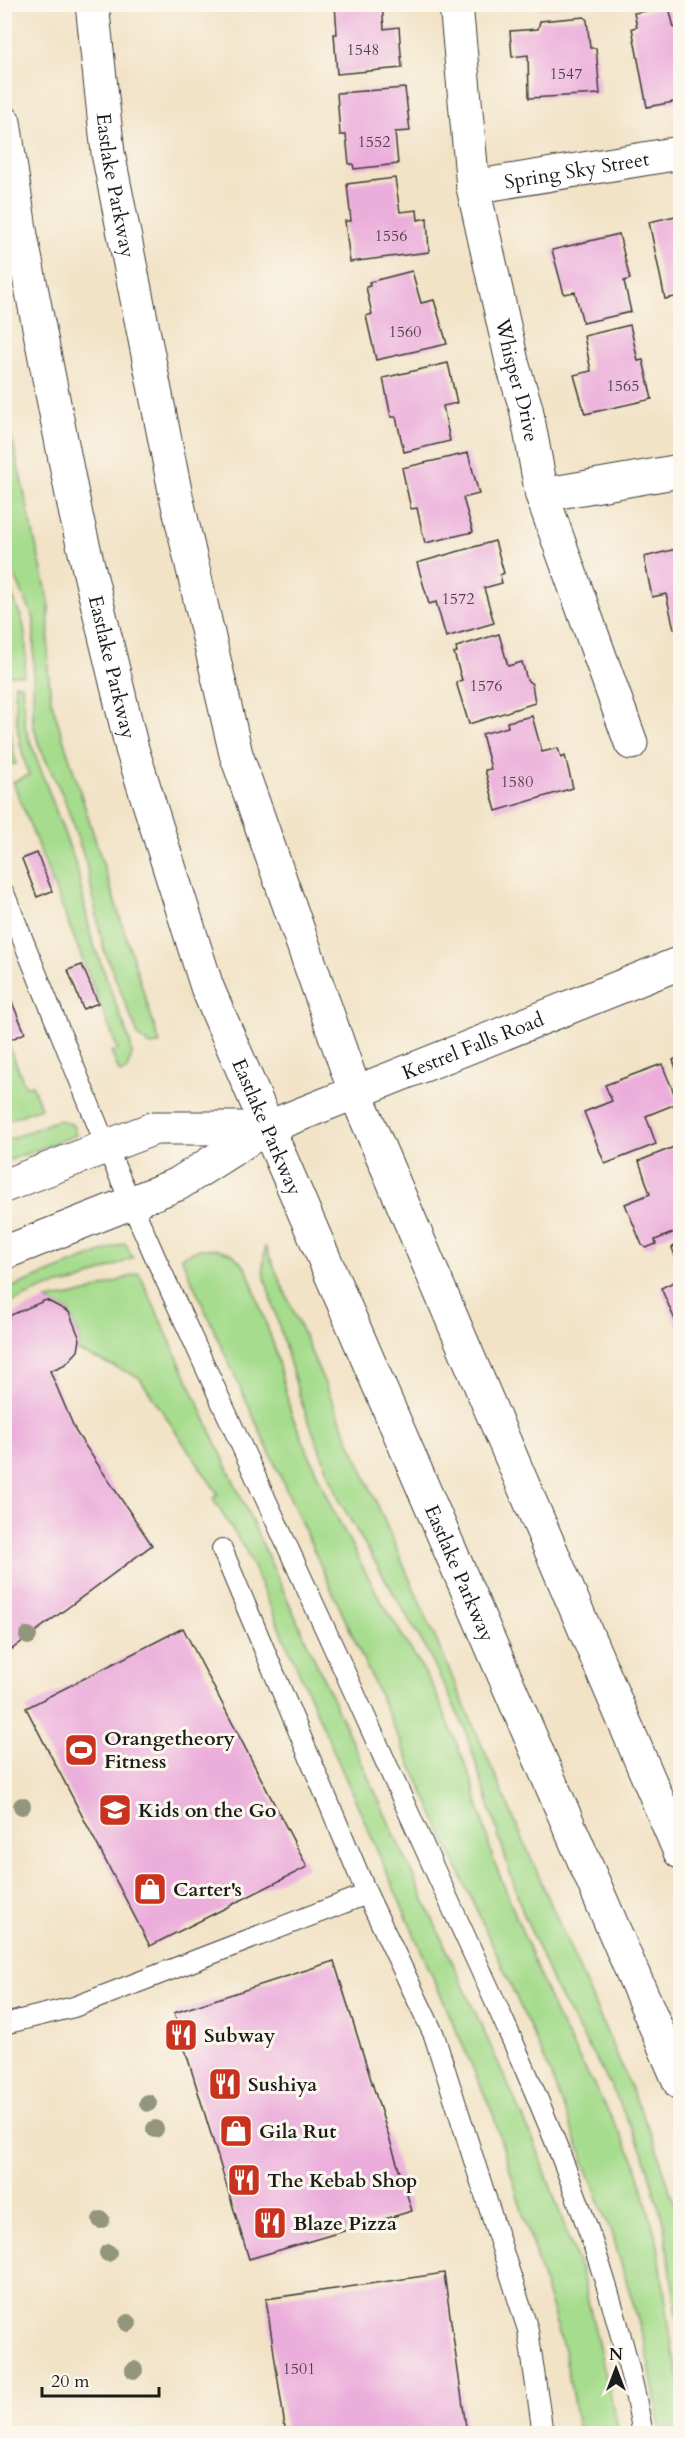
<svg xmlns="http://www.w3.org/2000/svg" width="685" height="2438" viewBox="0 0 685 2438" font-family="Cardo,serif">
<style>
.green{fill:#a6dc8d;stroke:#617c54;stroke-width:1.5}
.building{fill:#ebaddb}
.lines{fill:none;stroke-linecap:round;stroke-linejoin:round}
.service-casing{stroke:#3c3a36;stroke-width:22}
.minor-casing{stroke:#3c3a36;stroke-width:35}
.tertiary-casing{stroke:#3c3a36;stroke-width:35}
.secondary-casing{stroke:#3c3a36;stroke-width:35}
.service{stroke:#fff;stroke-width:20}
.minor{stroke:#fff;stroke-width:33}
.tertiary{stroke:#fff;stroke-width:33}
.secondary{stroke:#fff;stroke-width:33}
.tree{fill:#93957c}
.labels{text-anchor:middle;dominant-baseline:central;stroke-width:6;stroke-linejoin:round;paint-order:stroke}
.number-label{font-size:16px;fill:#50404c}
.street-label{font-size:20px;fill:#1c1c1c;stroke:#fbf7ec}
.poi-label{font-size:20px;font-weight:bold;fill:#1c1c1c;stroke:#fbf7ec;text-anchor:start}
</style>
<rect width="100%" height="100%" fill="#fbf7ec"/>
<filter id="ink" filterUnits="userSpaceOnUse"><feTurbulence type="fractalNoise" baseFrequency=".0167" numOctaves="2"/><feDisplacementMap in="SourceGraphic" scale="12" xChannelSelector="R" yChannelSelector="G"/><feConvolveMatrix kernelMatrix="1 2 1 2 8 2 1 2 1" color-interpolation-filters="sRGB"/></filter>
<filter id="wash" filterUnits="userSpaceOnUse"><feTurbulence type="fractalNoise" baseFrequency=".008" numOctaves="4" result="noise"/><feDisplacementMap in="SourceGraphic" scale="24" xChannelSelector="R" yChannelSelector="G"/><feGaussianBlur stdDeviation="1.35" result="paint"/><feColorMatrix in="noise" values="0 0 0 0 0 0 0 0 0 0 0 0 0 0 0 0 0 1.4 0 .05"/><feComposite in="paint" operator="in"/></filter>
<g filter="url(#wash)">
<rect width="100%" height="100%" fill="#f2e3c7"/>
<g class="green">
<path d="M4 404 49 602 48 669 51 700 160 1044 150 1046 139 1037 104 950 86 863 64 798 39 746 33 723 34 619 5 554Z"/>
<path d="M4 579C23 617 30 632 24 675H7V718L16 764 8 765 4 751Z"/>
<path d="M15 684 22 685 25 727 77 868 91 937 130 1042 132 1055 126 1071 120 1073 111 1052 118 1050 13 782 29 775C18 744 15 717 15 684Z"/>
<path d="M5 1036 25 1086 32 1085 41 1108 5 1121Z"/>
<path d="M58 1120 72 1124 76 1135 5 1162V1141Z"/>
<path d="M125 1243 133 1258 80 1281 49 1287 5 1305V1290Z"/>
<path d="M265 1246 656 2146 680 2223V2336L664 2225 644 2155 612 2088 555 1988 522 1910 465 1729 427 1650 340 1502 301 1401 263 1271Z"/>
<path d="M200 1249H217L233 1254 247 1270 274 1346 291 1413 331 1506 377 1594 434 1688 472 1781 492 1856 555 2014 635 2161 658 2246 673 2353 680 2384V2433H661L646 2347 614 2240 550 2072 181 1257Z"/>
<path d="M139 1273 536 2146 582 2275 619 2433H579L564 2350 493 2114 245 1549 213 1499 218 1494 139 1377 78 1351 80 1339 69 1312 46 1300 87 1293Z"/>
</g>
<g id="blocks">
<g class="building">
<path d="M335 4H382L384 29 399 27 402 68 337 74 334 34H337Z"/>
<path d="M538 4H567V6L538 9Z"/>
<path d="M669 7 674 28 680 27 679 101 647 107 632 28 637 27 634 13Z"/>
<path d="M584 17 587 20 590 48H596L600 94 529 98 528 55 512 57 510 31 538 29 540 21Z"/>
<path d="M405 88 410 131 395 132 398 164 354 169 353 164H349L346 135H340L337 93Z"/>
<path d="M395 178 400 212 417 210 418 220 427 218 429 252 350 262 345 221H351L347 184Z"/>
<path d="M680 215V296L665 299 649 222Z"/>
<path d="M619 234 630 279 624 281 631 312 583 323 575 292 564 294 552 250Z"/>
<path d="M412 271 421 303 434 300 447 344 376 360 366 316 372 314 366 287 370 286 369 282Z"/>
<path d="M630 325 638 361 643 360 652 399 585 414 574 375 591 371 584 336Z"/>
<path d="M448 363 457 403 443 406 450 441 404 452 396 417H391L383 378Z"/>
<path d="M468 453 479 494 463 498 473 532 425 543 417 508 411 509 402 468Z"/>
<path d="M495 541 504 573 500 575 502 583 484 588 494 623 446 637 436 602 429 604 417 563Z"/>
<path d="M680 548V628L674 629 666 594 652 597 644 557Z"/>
<path d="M499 634 508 666 522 662 527 680 532 684 535 703 469 724 456 682 462 680 454 653 457 652 456 647Z"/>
<path d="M532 716 542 752 558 748 561 758 565 756 573 788 496 811 485 770 491 769 482 734 508 727 507 722Z"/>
<path d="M37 853 52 891 37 897 22 859Z"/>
<path d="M82 965 98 1003 83 1009 68 970Z"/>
<path d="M9 995 25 1033 10 1040 4 1026V997Z"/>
<path d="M680 1057V1080L673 1060Z"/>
<path d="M662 1064 678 1103 646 1116 656 1144 605 1164 584 1112 612 1101 605 1085Z"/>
<path d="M674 1147 680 1156V1230L655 1240 656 1244 646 1248 642 1245 625 1204 650 1194 639 1161Z"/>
<path d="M680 1241V1268L672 1248Z"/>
<path d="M680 1279V1328L679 1329 661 1288Z"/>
<path d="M46 1300 69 1312 80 1339 78 1351 66 1364 50 1371 76 1432 152 1545 4 1655V1327L11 1315Z"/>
<path d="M183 1628 307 1867 150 1946 26 1708Z"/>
<path d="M334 1961 412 2211 249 2259 174 2013Z"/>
<path d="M444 2273 467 2434H286L266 2299Z"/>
</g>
</g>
</g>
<g filter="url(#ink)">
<use href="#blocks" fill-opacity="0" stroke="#3c3a36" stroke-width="1.5"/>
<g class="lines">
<defs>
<g id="service">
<path d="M4 893 106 1146 156 1259C248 1457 337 1655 427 1853 513 2042 606 2228 643 2434"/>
<path d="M222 1549 367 1894 434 2035 528 2330 543 2434"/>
<path d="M4 2024 74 2007 367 1894"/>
</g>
<g id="minor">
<path id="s1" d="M456 4 473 187 513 366 526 408 542 495 631 743"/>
<path id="s2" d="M473 187 680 153"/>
<path d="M542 495 680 471"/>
</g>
<g id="tertiary">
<path d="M4 1186 155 1128H266"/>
<path id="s3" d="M4 1253 178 1184 266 1128 680 963"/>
</g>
<g id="secondary">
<path id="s4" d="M92 4 108 153 176 496 236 754 355 1092 680 1852"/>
<path id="s5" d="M4 122 21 236 76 515 132 749 207 987 680 2083"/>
</g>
</defs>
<use href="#service" class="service-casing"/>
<use href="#minor" class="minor-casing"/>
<use href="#tertiary" class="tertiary-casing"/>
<use href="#secondary" class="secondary-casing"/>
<use href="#service" class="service"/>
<use href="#minor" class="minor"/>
<use href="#tertiary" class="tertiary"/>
<use href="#secondary" class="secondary"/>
</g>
<g class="tree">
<circle cx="28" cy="1636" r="9"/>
<circle cx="22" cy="1806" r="9"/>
<circle cx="148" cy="2103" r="9"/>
<circle cx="155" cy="2129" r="9"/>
<circle cx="101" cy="2220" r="9"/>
<circle cx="108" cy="2253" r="9"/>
<circle cx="128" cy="2323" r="9"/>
<circle cx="134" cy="2370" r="9"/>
</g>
</g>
<defs>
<symbol id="stadium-square" viewBox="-11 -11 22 22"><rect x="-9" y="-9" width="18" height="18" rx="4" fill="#c8321e" stroke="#fbf7ec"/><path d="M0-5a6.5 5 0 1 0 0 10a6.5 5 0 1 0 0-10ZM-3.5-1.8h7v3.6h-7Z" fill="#fff"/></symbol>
<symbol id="school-square" viewBox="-11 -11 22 22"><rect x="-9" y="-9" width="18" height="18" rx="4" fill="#c8321e" stroke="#fbf7ec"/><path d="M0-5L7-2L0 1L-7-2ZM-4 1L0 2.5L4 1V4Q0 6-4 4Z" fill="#fff"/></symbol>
<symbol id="shop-square" viewBox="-11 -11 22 22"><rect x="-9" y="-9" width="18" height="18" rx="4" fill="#c8321e" stroke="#fbf7ec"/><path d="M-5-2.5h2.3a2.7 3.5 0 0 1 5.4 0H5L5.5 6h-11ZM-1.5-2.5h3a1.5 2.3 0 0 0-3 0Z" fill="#fff"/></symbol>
<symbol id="restaurant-square" viewBox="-11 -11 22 22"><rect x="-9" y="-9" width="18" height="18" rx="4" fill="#c8321e" stroke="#fbf7ec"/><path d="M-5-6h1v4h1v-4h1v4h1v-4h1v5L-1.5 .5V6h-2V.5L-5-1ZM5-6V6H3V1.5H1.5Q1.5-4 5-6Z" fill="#fff"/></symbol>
</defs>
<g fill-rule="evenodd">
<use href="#stadium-square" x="62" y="1731" width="38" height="38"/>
<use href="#school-square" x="96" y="1791" width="38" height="38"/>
<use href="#shop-square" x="131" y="1870" width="38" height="38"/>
<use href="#restaurant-square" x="162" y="2016" width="38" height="38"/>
<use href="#restaurant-square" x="206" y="2065" width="38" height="38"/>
<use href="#shop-square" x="217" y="2112" width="38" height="38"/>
<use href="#restaurant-square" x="225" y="2161" width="38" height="38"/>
<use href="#restaurant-square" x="251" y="2204" width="38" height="38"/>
</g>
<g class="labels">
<g class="number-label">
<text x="363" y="50">1548</text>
<text x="566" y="74">1547</text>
<text x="374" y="142">1552</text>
<text x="391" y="236">1556</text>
<text x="405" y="332">1560</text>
<text x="623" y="386">1565</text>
<text x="458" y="599">1572</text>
<text x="486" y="686">1576</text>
<text x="517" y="782">1580</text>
<text x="299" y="2369">1501</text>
</g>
<g class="street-label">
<text stroke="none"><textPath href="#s2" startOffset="105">Spring Sky Street</textPath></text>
<text stroke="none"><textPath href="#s4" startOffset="183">Eastlake Parkway</textPath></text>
<text stroke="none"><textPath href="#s1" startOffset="382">Whisper Drive</textPath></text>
<text stroke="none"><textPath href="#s5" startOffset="556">Eastlake Parkway</textPath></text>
<text stroke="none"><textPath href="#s3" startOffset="514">Kestrel Falls Road</textPath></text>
<text stroke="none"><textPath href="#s5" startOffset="1042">Eastlake Parkway</textPath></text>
<text stroke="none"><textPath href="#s5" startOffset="1528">Eastlake Parkway</textPath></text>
</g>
<g class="poi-label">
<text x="104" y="1738">Orangetheory<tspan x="104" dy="23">Fitness</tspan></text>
<text x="138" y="1810">Kids on the Go</text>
<text x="173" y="1889">Carter's</text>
<text x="204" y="2035">Subway</text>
<text x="248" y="2084">Sushiya</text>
<text x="259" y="2131">Gila Rut</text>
<text x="267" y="2180">The Kebab Shop</text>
<text x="293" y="2223">Blaze Pizza</text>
</g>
</g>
<rect width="685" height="2438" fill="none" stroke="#fbf7ec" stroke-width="24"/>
<g transform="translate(616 2369)" stroke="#fbf7ec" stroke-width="4.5" paint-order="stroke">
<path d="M0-4.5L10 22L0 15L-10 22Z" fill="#1c1c1c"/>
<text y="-9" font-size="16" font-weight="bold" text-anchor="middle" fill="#1c1c1c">N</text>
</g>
<path d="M42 2387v9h117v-9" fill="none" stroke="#1c1c1c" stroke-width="3"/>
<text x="51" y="2387" font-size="18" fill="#1c1c1c" stroke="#fbf7ec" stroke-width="4.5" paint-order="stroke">20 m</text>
</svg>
